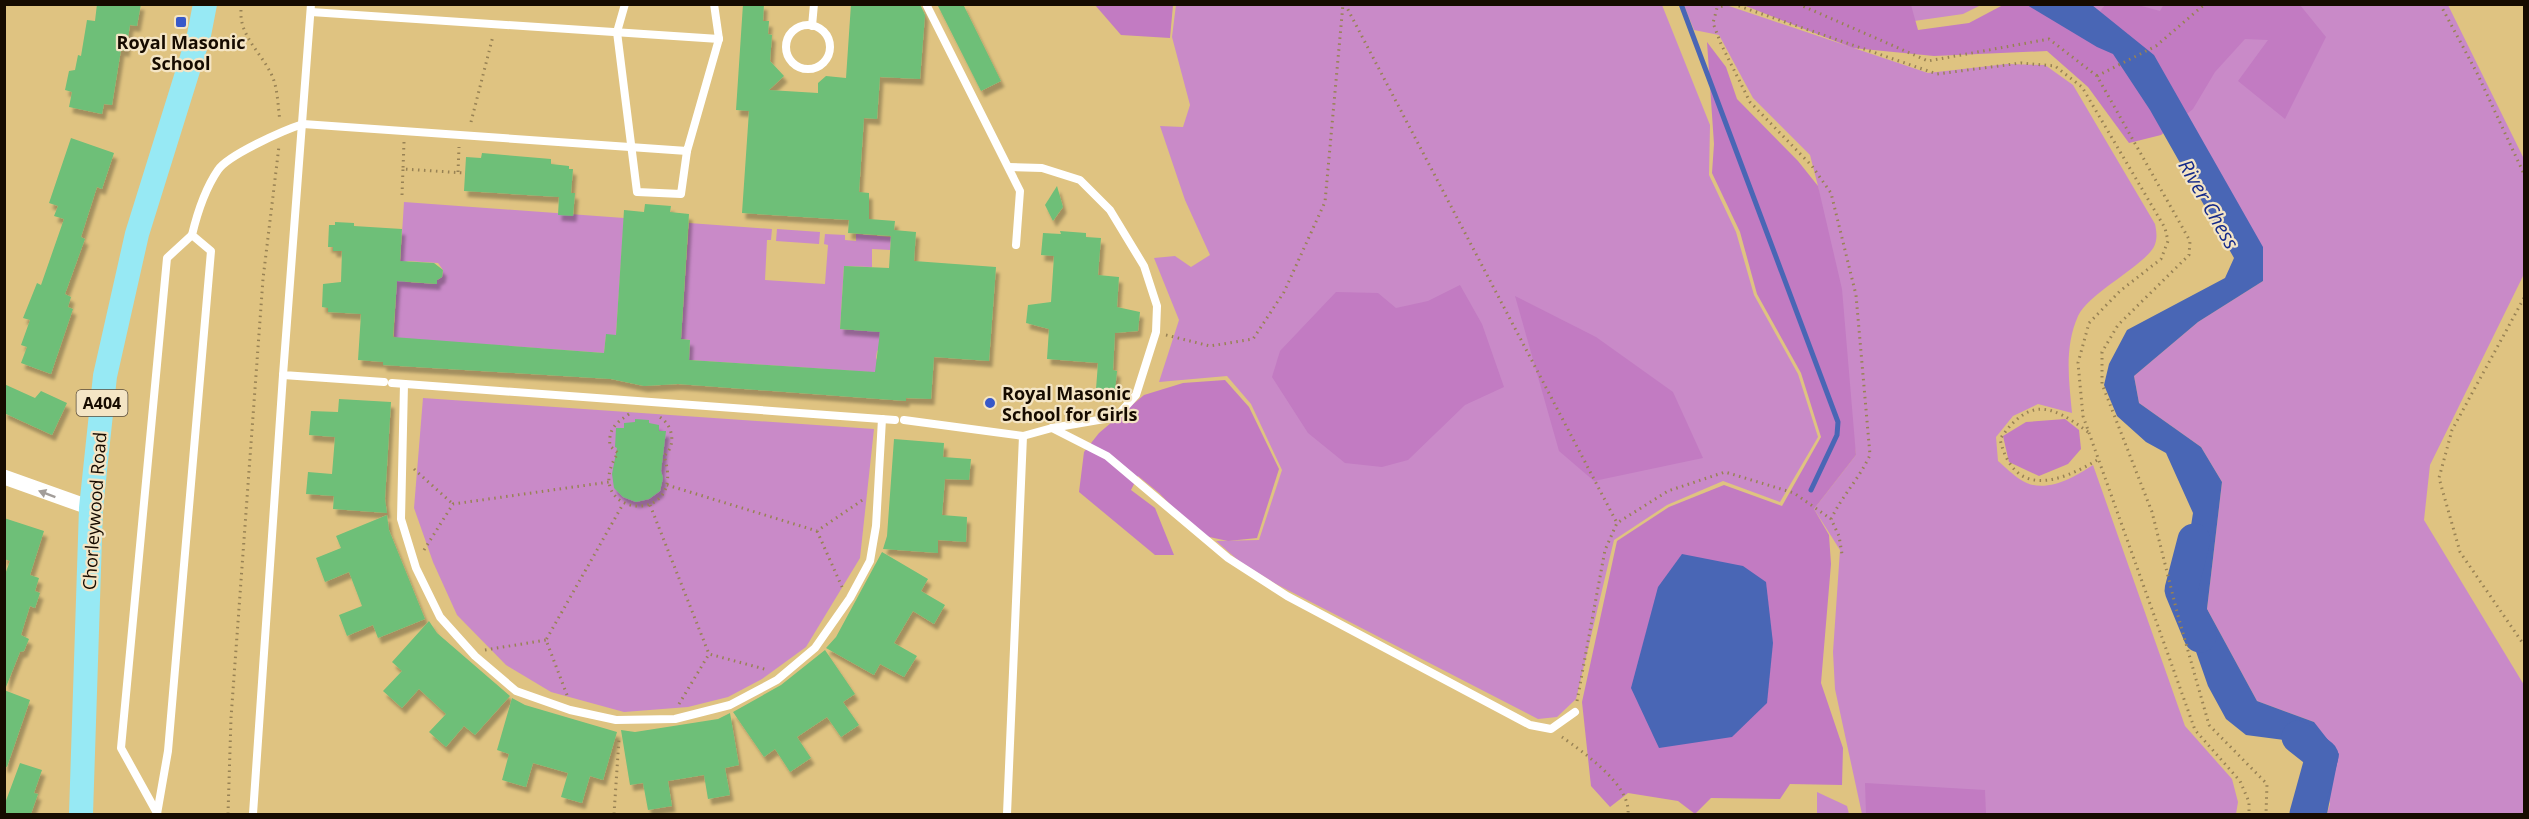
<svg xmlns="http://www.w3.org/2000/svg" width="2529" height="819" viewBox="0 0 2529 819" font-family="'Open Sans',sans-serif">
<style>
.green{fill:#c98ac8}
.forest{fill:#c27bc2}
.water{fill:#4966b5}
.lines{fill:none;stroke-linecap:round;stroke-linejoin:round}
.stream{stroke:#4966b5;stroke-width:5}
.river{stroke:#4966b5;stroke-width:33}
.building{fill:#6ebf78;filter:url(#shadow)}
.path{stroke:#988254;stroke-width:3;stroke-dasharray:1.5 4.5;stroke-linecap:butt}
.service{stroke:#fff;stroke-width:8}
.minor{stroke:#fff;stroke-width:15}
.primary{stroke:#97e9f4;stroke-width:24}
.oneway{fill:#a29d99}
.poi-dot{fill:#3758c9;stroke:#f4e5c5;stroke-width:2}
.labels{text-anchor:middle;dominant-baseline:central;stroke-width:4.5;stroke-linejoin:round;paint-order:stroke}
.shield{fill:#f4e5c5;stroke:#594c3b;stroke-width:1.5}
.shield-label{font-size:16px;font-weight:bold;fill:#160b00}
.poi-label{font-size:18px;font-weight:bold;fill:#160b00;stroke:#f4e5c5}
.street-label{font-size:18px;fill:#160b00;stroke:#f4e5c5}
.water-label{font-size:20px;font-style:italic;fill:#152a89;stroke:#f4e5c5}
</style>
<defs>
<filter id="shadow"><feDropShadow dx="3.5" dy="6" stdDeviation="1.5" flood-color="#0004"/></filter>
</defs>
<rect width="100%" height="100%" fill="#dfc381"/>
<g class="green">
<path d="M1176 5H1662L1710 125 1709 175 1736 232 1754 295 1798 374 1818 437 1780 502 1723 481 1667 505 1614 540 1576 699 1557 717 1538 719 1276 584 1239 561 1216 541 1259 540 1282 470 1251 404 1227 376 1159 382 1179 320 1154 258 1175 256 1191 267 1210 255 1185 200 1160 126 1183 127 1190 105 1172 37Z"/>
<path d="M1684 5H1726L1928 73 2007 64 2045 65 2073 85 2155 224C2157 233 2158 243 2151 251 2136 270 2089 294 2078 316 2064 348 2069 380 2072 413L2038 404 2013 416 1996 437 1998 461C2005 467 2013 475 2021 480 2044 495 2073 478 2093 465L2185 726 2232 779 2238 802 2236 814H1862L1835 689 1833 652 1840 550 1814 509 1856 455 1818 186 1810 155 1753 98 1719 35 1694 30Z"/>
<path d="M1910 5H1981L1963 14 1914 21Z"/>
<path d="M2092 5H2448L2524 159V274L2430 465 2424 520 2524 685V814H2327L2330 804 2314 722 2257 701 2207 609 2222 482 2201 447 2139 403 2134 376 2198 322 2263 281Z"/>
<path d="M404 202 624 218 616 335H606L604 353 396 338 394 336 397 276 406 282 436 284 437 280 442 277 443 270 438 263 408 261 400 265Z"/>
<path d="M689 223 772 229 771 240H767L765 280 825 284 828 245 824 244 825 234 845 235V240L856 241V234L891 237 890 250 872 249V267L844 266 840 329 902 333 877 351 876 358 884 373 689 360 690 340 681 339Z"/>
<path d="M777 229 820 232 819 244 776 241Z"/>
<path d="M423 398 874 429 860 558 806 647 762 679 728 697 688 707 624 712 551 692 506 665 457 615 433 562 414 508Z"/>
<path d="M1817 792 1847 806 1849 814H1817Z"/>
</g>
<g class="forest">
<path d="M2164 4 2300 5 2326 37 2285 119 2238 81 2268 40 2245 39 2215 72 2193 109 2161 135 2129 143 2088 87 2047 51 1934 56 1853 48 1743 5H1911L1918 30 1969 23 2003 5H2041L2091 23 2105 5H2138L2160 11Z"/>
<path d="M1095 5H1173L1170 38 1121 35Z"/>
<path d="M1707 42 1726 67 1737 99 1798 161 1818 186 1842 289 1856 455 1814 509 1829 535 1831 564 1821 683 1843 748 1842 785 1790 784 1780 799 1711 798 1695 814 1678 801 1628 793 1610 807 1591 786 1582 702 1617 541 1669 507 1724 485 1782 506 1821 437 1801 373 1757 294 1740 232 1712 173 1714 144Z"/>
<path d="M1460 285 1482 324 1504 387 1465 405 1408 460 1382 467 1345 463 1308 433 1272 377 1280 351 1336 292 1378 293 1396 308 1428 301Z"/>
<path d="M1515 296 1596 337 1673 392 1703 458 1594 481 1559 451Z"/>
<path d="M1225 380 1249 407 1279 469 1257 538 1228 541 1200 535 1159 493 1138 476 1131 490 1155 508 1174 555H1155L1079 492 1084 452 1099 433 1144 395 1183 383Z"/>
<path d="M2065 419 2079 430 2081 449 2068 464 2039 476 2009 462 2003 436 2026 422Z"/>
<path d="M1865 783 1985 790 1986 814H1866Z"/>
</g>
<g class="water">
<path d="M2027 5H2092L2154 55 2263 247V281L2198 322 2134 376 2139 403 2201 447 2222 482 2207 609 2257 701 2314 722 2339 754 2327 814H2303L2318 771 2308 752 2291 741 2246 735 2226 719 2208 686 2186 623 2182 584 2193 513 2166 453 2146 442 2117 416 2104 385 2109 364 2127 330 2225 278 2234 258 2150 110 2113 54 2097 47Z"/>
<path d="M1682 554 1743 566 1766 582 1773 643 1767 703 1732 737 1659 748 1631 688 1658 587Z"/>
</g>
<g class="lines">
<path class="stream" d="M1681 4 1838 422 1837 435 1811 490"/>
<g class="river">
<path d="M2194 540 2181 590 2200 636"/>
<path d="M2298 737 2322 756 2306 814"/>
</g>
</g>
<g class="building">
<path d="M97 4H141L137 26 130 25 126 51 121 50 112 105 104 104 102 114 69 107 72 92 65 90 69 71 75 70 78 55 81 56 87 20 95 21Z"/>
<path d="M743 4H764L763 21H769L768 34 772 35 770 61 784 76 769 90 818 93V83L826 76 846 78 851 4H920L925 15 920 79 880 77 877 119 864 118 859 192 869 193V219L895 221 894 230 916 232 914 261 996 267 989 361 934 357 931 399 906 398V401L678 384 644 386 611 379 383 365V362L358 360 361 314 328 312V308L322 307 323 284 341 282 342 251H333V247H328L329 225H335V222L354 223V226L402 229 400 261 434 263 443 270 442 277 437 280V284L397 281 393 337 604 353 606 334 616 335 624 210 644 212 645 204 671 206 670 212 689 214 681 339 690 340 689 360 875 372 880 332 840 329 844 266 889 268 891 236 848 233 849 220 742 213 749 111 736 110Z"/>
<path d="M937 4H963L1001 81 981 91Z"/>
<path d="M71 138 114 153 102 189 97 187 81 237 85 239 65 294 71 297 68 307 73 309 51 374 21 363 27 347 21 345 30 320 23 318 37 283 41 285 64 219 54 216 58 206 49 203Z"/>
<path d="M482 153 551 159V164L569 166V169H573L571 193H575L573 216 558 215 559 197 464 191 466 157 481 158Z"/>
<path d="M1057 186 1063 207 1053 221 1045 205Z"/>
<path d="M1060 231 1086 233V237L1101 238 1098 275 1119 277 1117 307 1140 312 1138 331 1115 333 1113 370 1117 371 1115 391 1096 389 1098 363 1047 359 1049 329 1026 323 1028 305 1051 302 1054 256 1041 255 1043 233 1061 234Z"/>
<path d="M4 384 35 398 41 391 67 403 52 435 4 413Z"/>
<path d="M339 399 391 402 385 499 387 513 333 509 334 496 306 494 308 472 332 474 335 437 309 435 311 411 338 412Z"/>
<path d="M635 419 649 420V423L659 425V431H666L661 471 663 478 660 491 649 499 636 502 623 497 614 488 612 474 617 448 615 447 616 428H624V423L635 422Z"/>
<path d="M894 439 944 443 943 457 971 459 969 480 945 479 942 515 967 517 966 542 938 540V553L883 549 887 536Z"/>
<path d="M387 515 389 530 425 619 378 638 373 625 347 636 339 615 362 606 349 572 325 582 316 558 341 548 336 536Z"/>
<path d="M4 518 44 531 30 575 39 578 35 591 40 593 35 608 30 606 21 635 29 639 24 651 20 652 6 687 4 577 10 561 4 559Z"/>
<path d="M882 552 928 579 921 591 945 605 934 624 913 611 894 643 917 656 904 677 880 664 874 675 826 648 836 637Z"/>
<path d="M429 621 437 633 510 696 475 735 464 726 446 747 429 732 446 714 419 689 402 708 383 691 402 671 392 662Z"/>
<path d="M825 650 855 694 843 702 859 725 841 737 827 717 797 737 811 758 790 772 775 749 764 757 733 712 781 685Z"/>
<path d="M4 690 30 700 7 767 4 766Z"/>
<path d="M512 698 525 705 617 732 603 780 590 776 582 803 561 797 568 773 533 763 526 787 502 780 509 754 497 750Z"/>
<path d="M730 713 739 765 725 768 730 795 708 799 704 775 668 781 672 806 648 810 643 783 630 785 621 730 635 732 718 719Z"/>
<path d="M20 763 42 770 34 793 38 794 31 814H4V806Z"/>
</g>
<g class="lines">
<g class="path">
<path d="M1345 4 1617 523"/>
<path d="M1728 4 1717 8 1713 23 1721 44 1750 102 1812 166 1831 193 1856 295 1870 455C1859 479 1842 496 1831 519L1839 536 1842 554"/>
<path d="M1733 4 1937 74 2021 63 2055 66 2082 87 2165 228 2168 241 2161 259 2120 291 2089 323 2078 363 2083 416 2195 730 2240 781 2249 802V814"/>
<path d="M1798 4 1928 61 2049 39 2097 76 2190 241 2189 255 2118 325 2102 352V384L2152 512 2177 612 2209 725 2267 784 2266 814"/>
<path d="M2440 4 2477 73 2524 174"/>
<path d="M241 10C239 37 264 55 273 78 278 91 278 108 280 121"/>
<path d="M2097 76 2156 46 2205 4"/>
<path d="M471 122 493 36"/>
<path d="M404 142 403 169 465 173"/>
<path d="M458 172 459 147"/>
<path d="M402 195 403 169"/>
<path d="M2524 298 2452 430 2439 478 2460 552 2524 645"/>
<path d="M1166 335 1210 346 1253 339 1284 292 1325 202 1343 4"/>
<path d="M629 414C616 423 608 429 610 446L618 453C577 516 689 530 664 456 677 445 673 424 658 416"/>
<path d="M2088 432C2051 404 2029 397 2000 439 2014 499 2059 483 2099 459"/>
<path d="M414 469 453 504"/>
<path d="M667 485 817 531 864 499"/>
<path d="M650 505 709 654 768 670"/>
<path d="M817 531 842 587"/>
<path d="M424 550 453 504 609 482"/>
<path d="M485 650 546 640"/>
<path d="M567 695 546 640 623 504"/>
<path d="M1577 701 1605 550 1617 523 1668 491 1725 472 1794 493 1831 519"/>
<path d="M679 704 709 654"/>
<path d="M1562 737C1583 752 1631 785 1628 814"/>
<path d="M228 814 231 718 263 279 279 146"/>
<path d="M614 814 619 739"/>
</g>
<g class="service">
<path d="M311 4 283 375 384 382"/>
<path d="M625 4 617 32 637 192 681 194 687 151"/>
<path d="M926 4 1020 191 1016 245"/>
<path d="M311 12 719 39"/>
<circle cx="808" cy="47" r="22"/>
<path d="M812 26 814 4"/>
<path d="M392 383 895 420"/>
<path d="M404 384 401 519 416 568 440 617 475 656 516 691 570 710 616 720 675 719 730 705 777 680 815 648 850 598 870 561 876 526 882 419"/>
<path d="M904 420 1023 436 1052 428 1116 417 1136 395 1156 332 1157 306 1144 266 1110 210 1080 180 1042 168 1009 167"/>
<path d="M1052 428 1107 456 1228 558 1287 596 1530 725 1551 729 1575 712"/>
<path d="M157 813 121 748 167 258 192 235"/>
<path d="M157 814 168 751 211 251 192 235C197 214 205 189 218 170 228 155 284 130 303 124L687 151 719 39 714 4"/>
<path d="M253 814 283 375"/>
<path d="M1007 814 1023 436"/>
</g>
<path class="minor" d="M4 477 91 508"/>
<path class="primary" d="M81 814 91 508 105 376 137 234 199 35 205 4"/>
</g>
<defs><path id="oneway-solid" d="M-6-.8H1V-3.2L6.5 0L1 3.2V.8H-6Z" transform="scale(1.5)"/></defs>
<use class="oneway" href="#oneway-solid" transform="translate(47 494) rotate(-159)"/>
<g class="poi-dot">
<rect x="175" y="16" width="12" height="12" rx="3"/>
<circle cx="990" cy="403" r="6"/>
</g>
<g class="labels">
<rect class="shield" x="76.5" y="390" width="51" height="26" rx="4.5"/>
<g class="shield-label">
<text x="102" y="403">A404</text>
</g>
<g class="poi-label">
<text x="181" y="42">Royal Masonic<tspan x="181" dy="21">School</tspan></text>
<text x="1002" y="393" text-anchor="start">Royal Masonic<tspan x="1002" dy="21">School for Girls</tspan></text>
</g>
<g class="street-label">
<text transform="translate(94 511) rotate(-86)">Chorleywood Road</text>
</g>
<g class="water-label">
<text transform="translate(2209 204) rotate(60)">River Chess</text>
</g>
</g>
<rect width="2529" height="819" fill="none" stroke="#160b00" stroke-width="12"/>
</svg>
